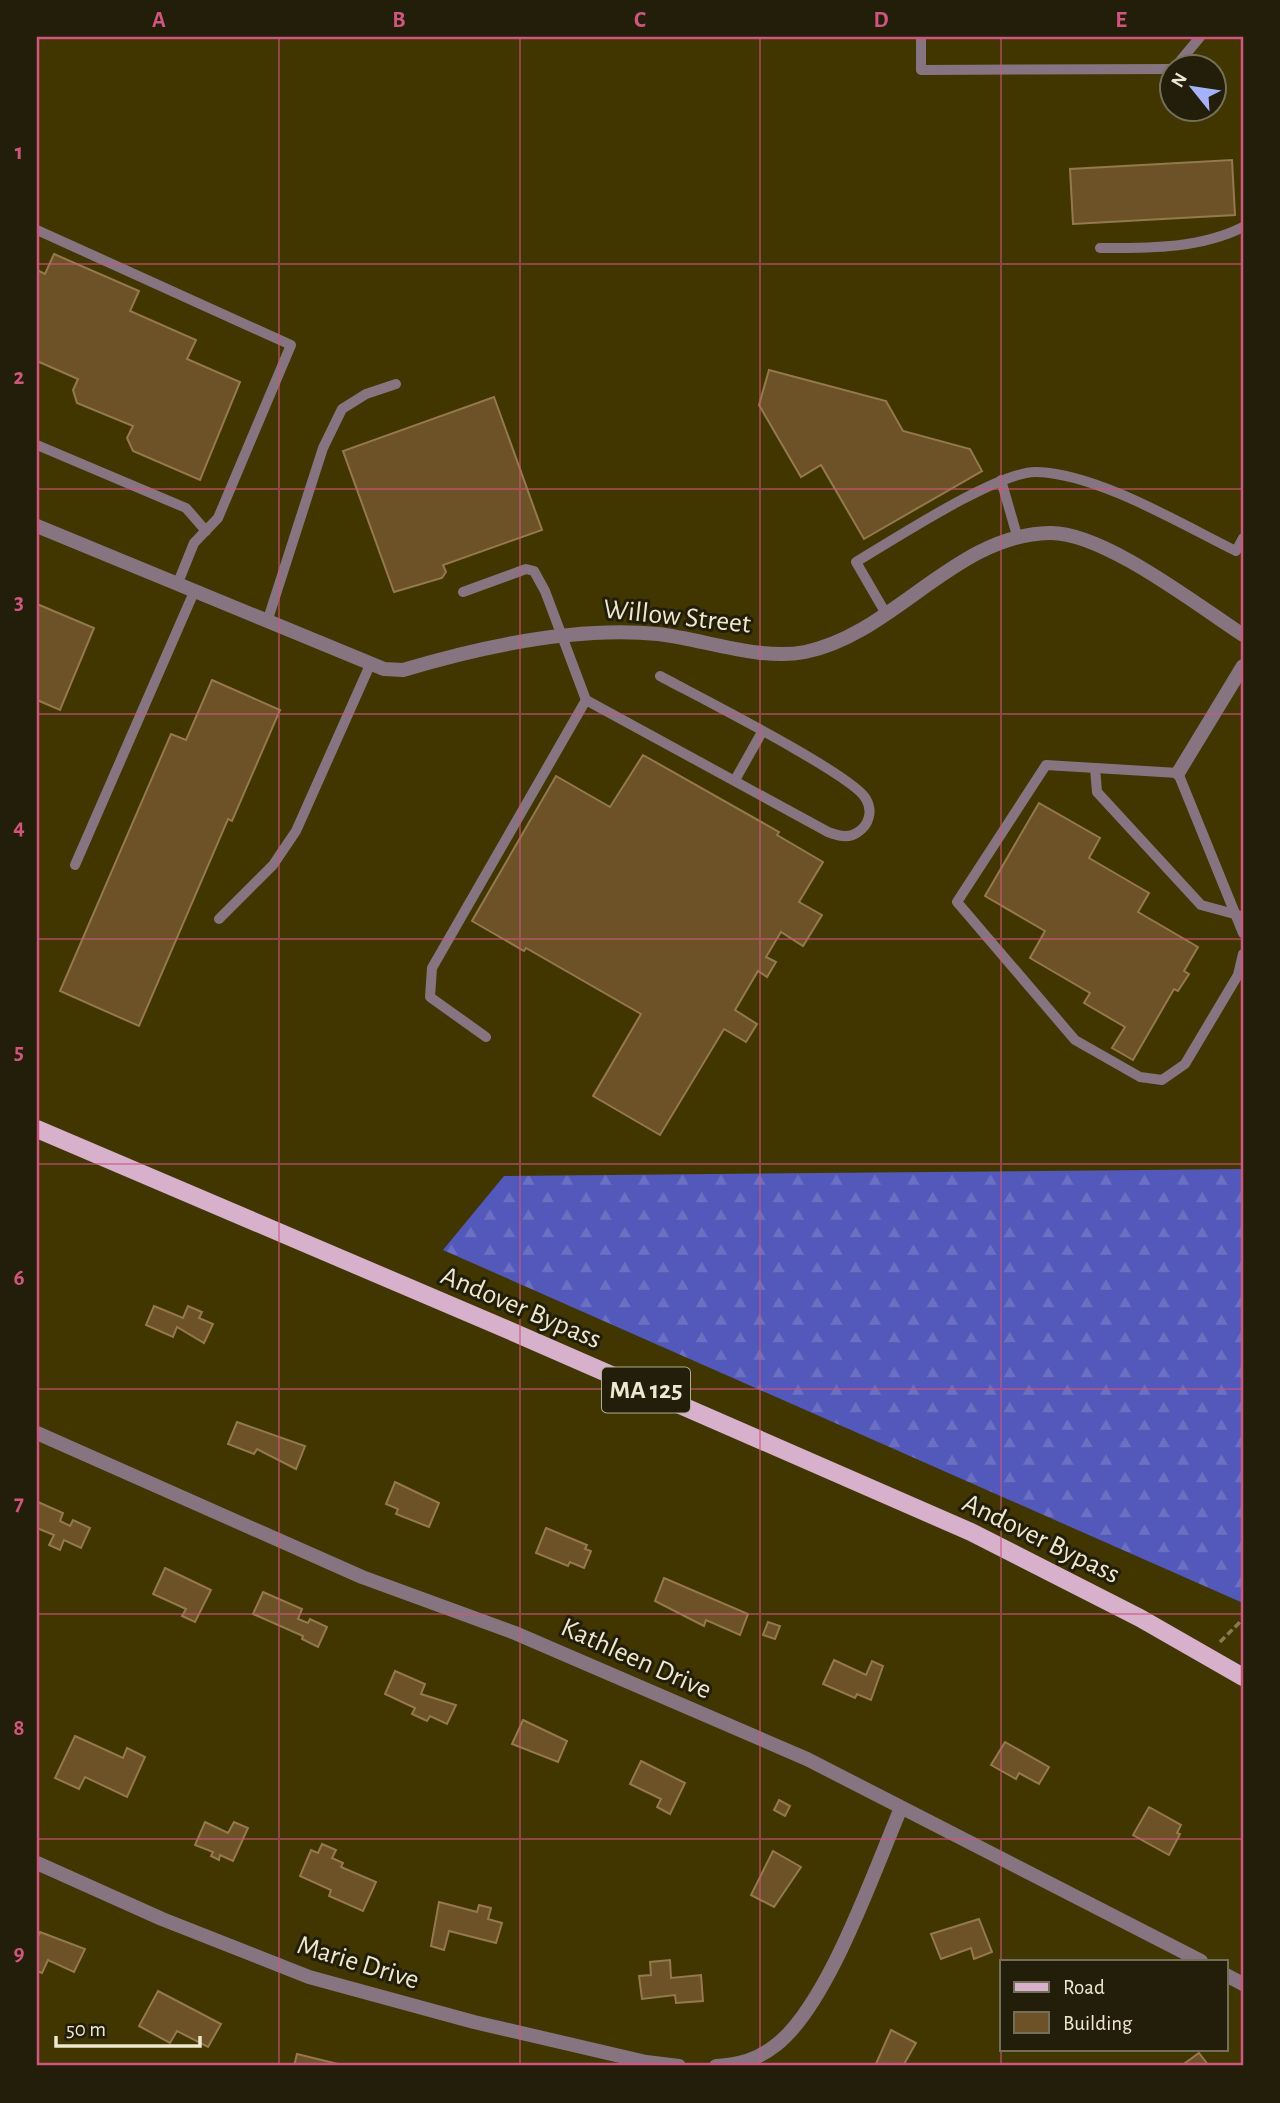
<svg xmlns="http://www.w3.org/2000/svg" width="1280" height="2103" viewBox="0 0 1280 2103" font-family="'Alegreya Sans',sans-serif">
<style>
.forest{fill:url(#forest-firs)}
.building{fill:#6d5227;stroke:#95784d;stroke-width:2}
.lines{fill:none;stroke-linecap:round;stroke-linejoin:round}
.path{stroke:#857c51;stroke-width:3.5;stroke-dasharray:7 3.5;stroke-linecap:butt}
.service{stroke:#877481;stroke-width:10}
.minor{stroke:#877481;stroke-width:14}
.primary{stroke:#d7b0cc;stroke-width:18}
.grid{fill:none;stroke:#cf567e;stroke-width:2;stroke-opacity:0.55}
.labels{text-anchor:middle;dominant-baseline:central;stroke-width:6;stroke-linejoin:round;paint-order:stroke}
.shield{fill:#231e0a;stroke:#b0ab93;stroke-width:2}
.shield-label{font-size:26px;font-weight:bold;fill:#ede8ce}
.street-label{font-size:28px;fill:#ede8ce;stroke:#231e0a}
.neatline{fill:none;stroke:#cf567e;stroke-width:2.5}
.grid-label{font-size:23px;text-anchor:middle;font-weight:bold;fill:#cf567e}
</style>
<defs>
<pattern id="forest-firs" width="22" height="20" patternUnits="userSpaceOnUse" patternTransform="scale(1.75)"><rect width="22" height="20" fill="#5358bb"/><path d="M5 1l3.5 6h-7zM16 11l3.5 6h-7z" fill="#6c70c3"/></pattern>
</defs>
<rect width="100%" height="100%" fill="#413600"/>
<path class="forest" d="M1243 1169V1603L443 1250 504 1176Z"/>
<g class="building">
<path d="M1232 160 1235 215 1073 224 1070 169Z"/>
<path d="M54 254 139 291 130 311 196 340 187 359 240 382 200 480 133 451 127 438 133 426 77 403 73 390 78 379 37 361V270L45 274Z"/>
<path d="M769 370 886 401 903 431 970 449 982 471 864 539 821 465 801 477 759 405Z"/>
<path d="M494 397 542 530 443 565 446 572 442 578 394 592 343 451Z"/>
<path d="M37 604 94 628 60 710 37 700Z"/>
<path d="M212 680 280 710 232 821 228 819 139 1026 60 991 171 734 186 740Z"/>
<path d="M643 755 779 832 777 835 823 862 799 902 822 915 803 946 781 932 766 957 776 962 767 977 758 971 735 1010 757 1024 746 1042 724 1029 660 1135 593 1096 641 1014 526 948 524 951 472 921 556 776 610 807Z"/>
<path d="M1039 803 1100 838 1089 858 1149 893 1138 912 1198 947 1184 971 1189 974 1178 991 1174 989 1133 1060 1112 1048 1125 1027 1084 1003 1090 993 1030 958 1045 931 985 896Z"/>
<path d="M154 1306 183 1318 188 1306 202 1312 199 1318 213 1324 204 1343 177 1327 173 1337 146 1325Z"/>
<path d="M237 1422 305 1446 296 1469 257 1449 254 1454 228 1444Z"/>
<path d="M395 1482 439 1503 429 1527 396 1514 398 1509 386 1504Z"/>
<path d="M38 1502 63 1513 60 1521 70 1526 73 1520 90 1528 81 1548 64 1540 60 1550 49 1545 54 1535 37 1528Z"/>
<path d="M546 1528 587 1545 585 1549 591 1551 584 1568 570 1562 568 1566 536 1553Z"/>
<path d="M165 1568 211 1590 195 1622 182 1616 186 1609 153 1594Z"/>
<path d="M664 1578 748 1614 740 1635 706 1620 704 1626 655 1601Z"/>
<path d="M263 1592 302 1609 298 1619 308 1623 310 1619 327 1627 318 1647 302 1639 303 1636 253 1614Z"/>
<path d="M768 1622 780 1626 775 1639 763 1635Z"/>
<path d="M834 1660 866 1675 872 1661 883 1666 871 1700 857 1694 855 1698 823 1684Z"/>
<path d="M395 1671 425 1684 421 1694 456 1705 447 1724 430 1716 427 1721 412 1714 415 1708 385 1694Z"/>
<path d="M523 1720 567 1741 558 1762 512 1744Z"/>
<path d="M75 1736 123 1758 127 1748 145 1757 127 1797 85 1777 79 1789 55 1778Z"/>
<path d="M1005 1742 1049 1767 1039 1784 1019 1773 1016 1779 991 1765Z"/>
<path d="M641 1761 685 1783 670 1814 657 1807 661 1799 630 1784Z"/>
<path d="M779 1800 790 1806 785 1816 774 1810Z"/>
<path d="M1149 1807 1181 1825 1177 1833 1180 1834 1169 1855 1133 1835Z"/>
<path d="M205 1822 228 1833 234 1822 248 1828 233 1861 220 1855 219 1860 211 1856 213 1852 195 1845Z"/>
<path d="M322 1844 336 1850 332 1858 343 1863 341 1867 376 1882 363 1911 329 1896 331 1890 300 1876 311 1850 318 1853Z"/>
<path d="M773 1851 801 1867 774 1907 751 1895Z"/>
<path d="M439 1902 477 1912 479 1905 491 1908 488 1919 502 1923 496 1943 449 1931 444 1950 431 1946Z"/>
<path d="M979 1919 992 1952 974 1959 971 1948 941 1959 931 1934Z"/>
<path d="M40 1932 85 1949 74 1972 48 1960 42 1973 37 1971V1940Z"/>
<path d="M670 1960 671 1978 701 1975 703 2001 676 2003 675 1995 642 1999 639 1976 651 1975 650 1962Z"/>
<path d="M158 1991 221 2024 208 2047 177 2031 170 2043 139 2026Z"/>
<path d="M891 2030 916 2043 903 2066H875Z"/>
<path d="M1199 2053 1209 2066H1181Z"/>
<path d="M297 2054 346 2066H294Z"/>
</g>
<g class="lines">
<path class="path" d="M1220 1642 1243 1619"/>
<g class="service">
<path d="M921 37V70L1172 69"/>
<path d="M1176 66 1200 37"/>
<path d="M37 230 291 345 218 518 194 543 177 585"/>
<path d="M1100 248C1147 248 1200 249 1243 227"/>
<path d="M37 445 186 508 206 531"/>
<path d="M1001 480 1018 539"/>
<path d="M463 592 526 569 534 571 545 591 586 700 828 832C838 836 849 839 858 832 869 825 873 811 866 799 854 775 693 694 660 676"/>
<path d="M885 612 856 562C893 540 1000 470 1037 472 1098 474 1181 524 1236 551L1243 538"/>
<path d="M267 622 323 448 342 409 366 394 396 384"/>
<path d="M1095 768 1097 792 1201 905 1238 915"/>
<path d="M735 780 762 732"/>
<path d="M75 865 194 592"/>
<path d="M219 919 273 865 296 831 370 665"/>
<path d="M1243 933 1178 773 1046 765 957 902 1075 1040 1140 1077 1162 1080 1185 1064 1238 975 1243 954"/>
<path d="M486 1037 430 997 432 968 586 700"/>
</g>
<g class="minor">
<path d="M37 526 384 669 403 670C483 646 576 626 658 634 703 639 760 661 805 652 894 634 955 535 1049 533 1102 531 1197 605 1243 635"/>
<path d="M1178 773 1243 666"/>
<path d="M37 1433 362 1577 515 1633 807 1759 1201 1961"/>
<path d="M37 1863 162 1919 309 1977 474 2022 646 2062 679 2066"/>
<path d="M1226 1975 1243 1984"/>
<path d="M716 2066C739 2065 757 2060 776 2045 828 2005 874 1871 901 1808"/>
</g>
<path class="primary" d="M37 1129 506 1329 971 1532 1140 1618 1243 1677"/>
</g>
<path class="grid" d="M279 37V2066M520 37V2066M760 37V2066M1001 37V2066M37 264H1243M37 489H1243M37 714H1243M37 939H1243M37 1164H1243M37 1389H1243M37 1614H1243M37 1839H1243"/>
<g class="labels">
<rect class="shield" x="602" y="1367.5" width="88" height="45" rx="5"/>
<g class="shield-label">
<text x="646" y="1390">MA 125</text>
</g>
<g class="street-label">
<text transform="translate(677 617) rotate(6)">Willow Street</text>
<text transform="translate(521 1308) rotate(23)">Andover Bypass</text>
<text transform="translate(1041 1539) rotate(26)">Andover Bypass</text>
<text transform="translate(636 1659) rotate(24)">Kathleen Drive</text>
<text transform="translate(358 1963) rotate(17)">Marie Drive</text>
</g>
</g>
<rect width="1280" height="2103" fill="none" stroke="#231e0a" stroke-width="77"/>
<rect x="1000" y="1960" width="228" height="91" fill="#231e0a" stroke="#746f58" stroke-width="2"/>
<rect x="1014" y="1982" width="35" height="10" fill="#d7b0cc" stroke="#746f58" stroke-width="2"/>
<text x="1063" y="1994" font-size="21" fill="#ede8ce">Road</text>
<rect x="1014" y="2012" width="35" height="21" fill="#6d5227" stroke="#746f58" stroke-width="2"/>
<text x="1063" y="2030" font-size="21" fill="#ede8ce">Building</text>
<g transform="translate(1193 88) rotate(300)"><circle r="33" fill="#231e0a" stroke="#746f58" stroke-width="2"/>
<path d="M0-5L12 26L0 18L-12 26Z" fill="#a6b1fc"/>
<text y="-10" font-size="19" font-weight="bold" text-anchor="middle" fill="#ede8ce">N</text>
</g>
<path d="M56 2036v10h144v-10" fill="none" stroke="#ede8ce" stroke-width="3.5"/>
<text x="66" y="2036" font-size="21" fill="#ede8ce" stroke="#231e0a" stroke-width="5" paint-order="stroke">50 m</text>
<rect x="38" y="38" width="1204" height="2026" class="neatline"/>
<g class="grid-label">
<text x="159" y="27">A</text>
<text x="399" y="27">B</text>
<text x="640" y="27">C</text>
<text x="881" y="27">D</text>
<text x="1121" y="27">E</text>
<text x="19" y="159">1</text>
<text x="19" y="384">2</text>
<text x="19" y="609">3</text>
<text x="19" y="834">4</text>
<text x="19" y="1059">5</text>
<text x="19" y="1285">6</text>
<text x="19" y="1510">7</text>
<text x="19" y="1735">8</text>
<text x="19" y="1960">9</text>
</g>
</svg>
